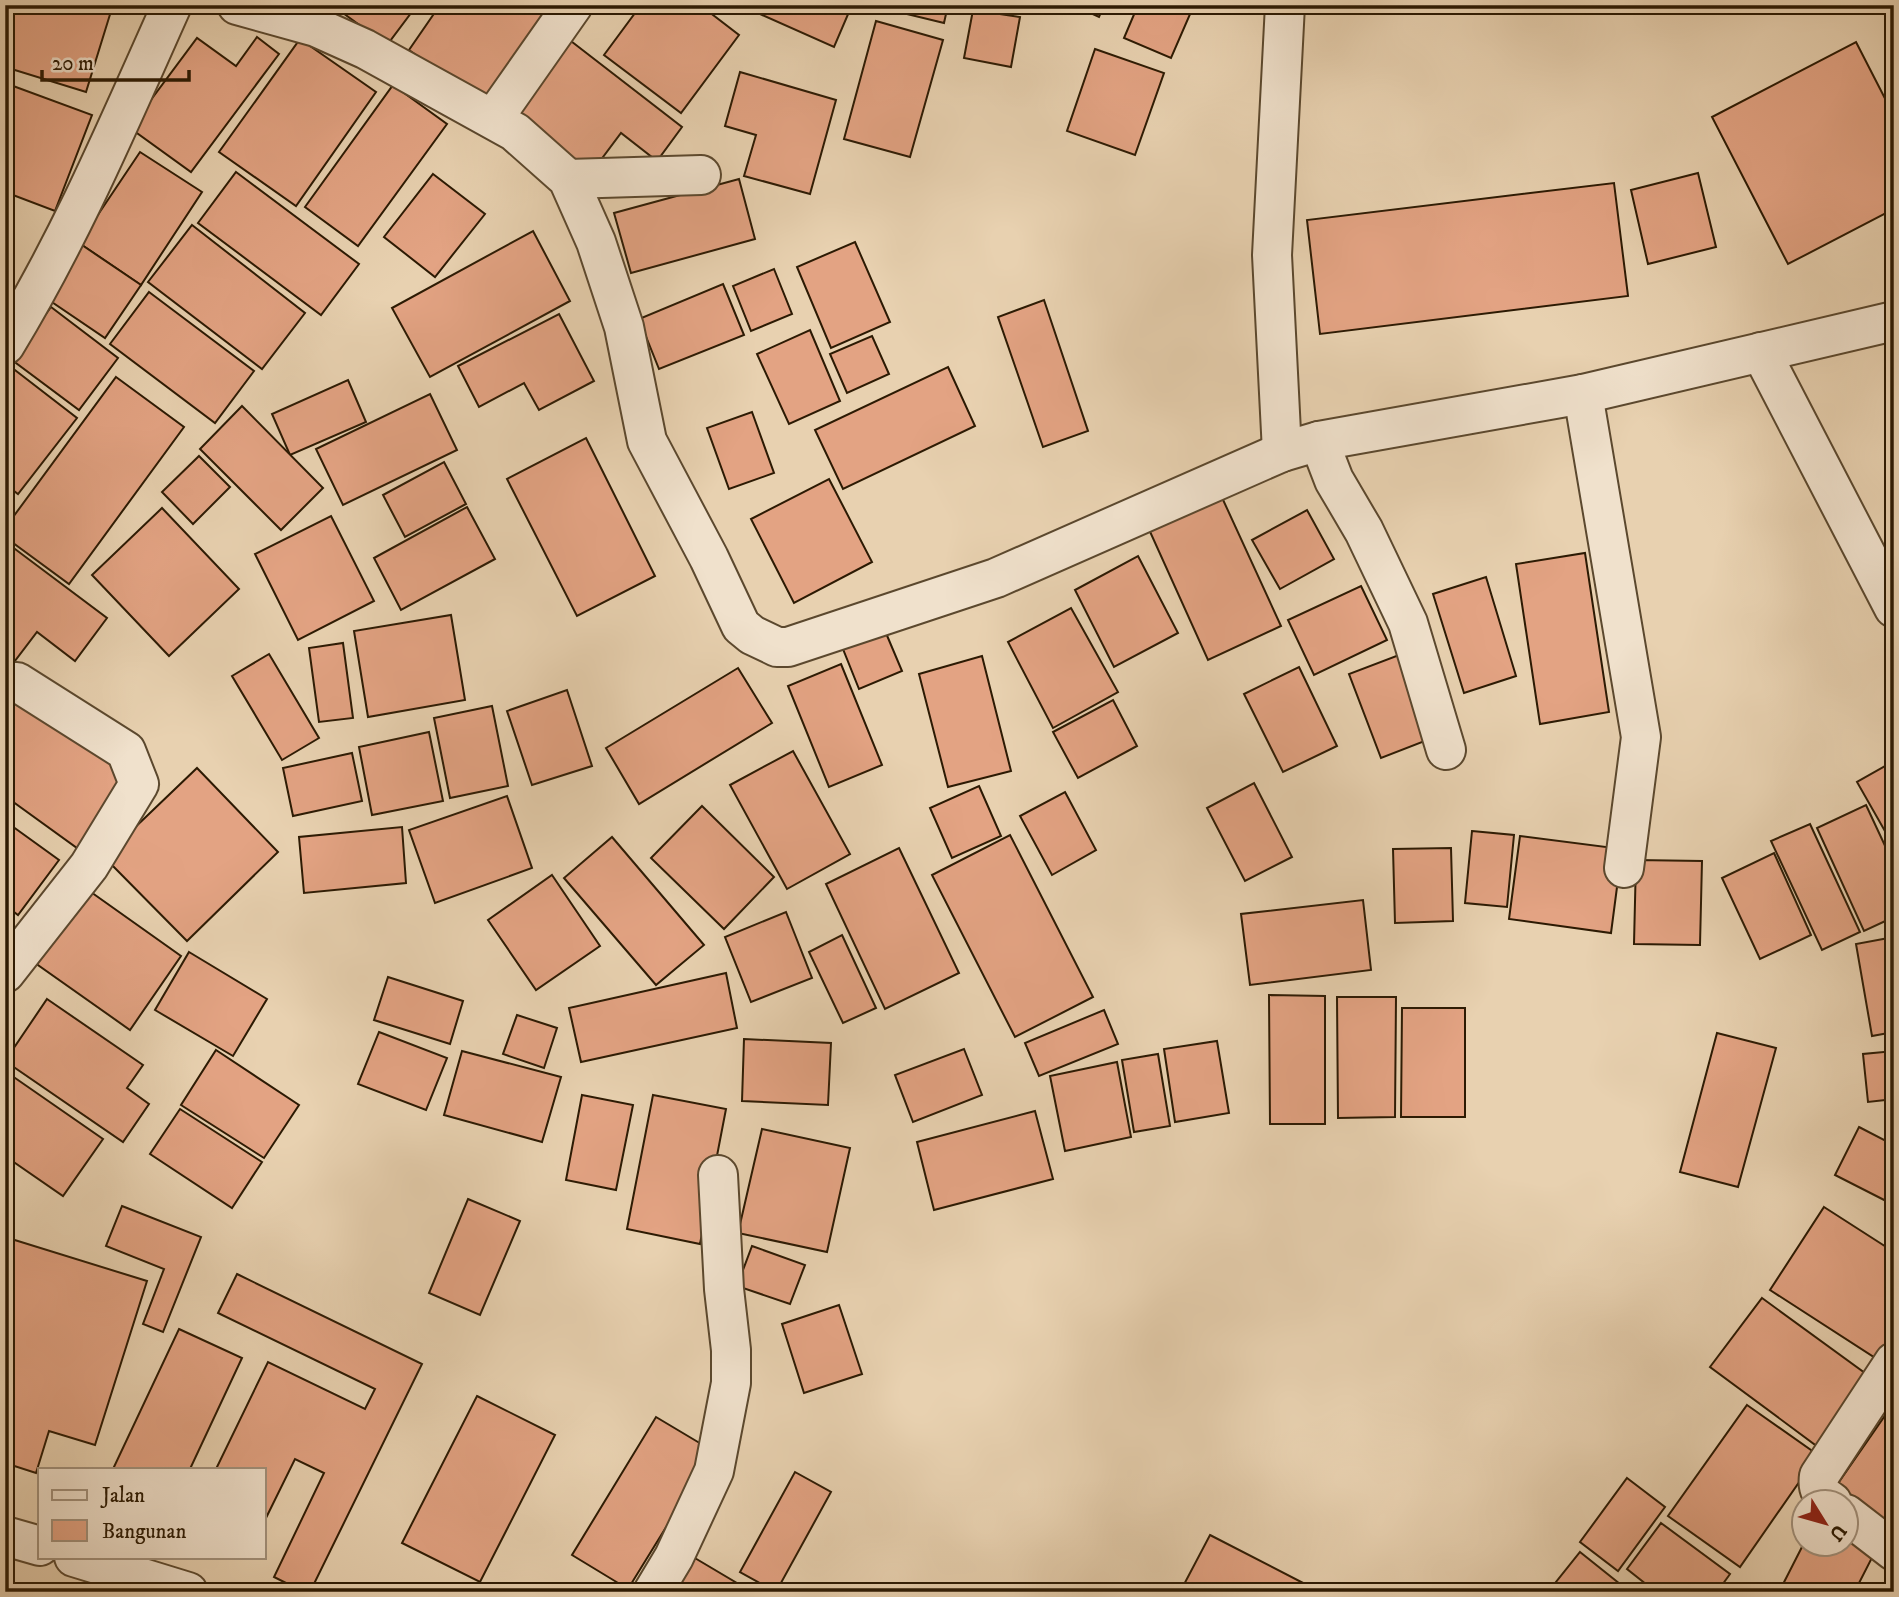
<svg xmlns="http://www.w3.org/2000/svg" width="1899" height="1597" viewBox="0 0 1899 1597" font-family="'IM FELL DW Pica',serif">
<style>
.building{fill:#e3a383;stroke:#2c1a03;stroke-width:2}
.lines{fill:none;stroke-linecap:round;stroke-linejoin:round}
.minor-casing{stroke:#5b482e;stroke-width:42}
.minor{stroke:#f0e1cc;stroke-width:38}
</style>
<rect width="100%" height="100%" fill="#e8d1b0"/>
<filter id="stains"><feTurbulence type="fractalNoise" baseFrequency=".00286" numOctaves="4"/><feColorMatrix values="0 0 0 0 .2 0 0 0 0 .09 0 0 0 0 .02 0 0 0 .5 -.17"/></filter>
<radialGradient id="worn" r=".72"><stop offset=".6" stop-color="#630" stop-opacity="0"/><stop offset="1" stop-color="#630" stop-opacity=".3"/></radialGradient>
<g class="building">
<path d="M5 5H102L112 8 86 92 5 67Z"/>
<path d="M332 5H417L387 45Z"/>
<path d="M440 5H543L549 10 483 103 409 50Z"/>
<path d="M641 5H700L739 35 681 113 604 55Z"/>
<path d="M764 5H852L834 47 760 14Z"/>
<path d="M882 5H948L944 23 882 8Z"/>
<path d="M1073 5H1104L1099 17Z"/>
<path d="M1138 5H1194L1171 58 1124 38Z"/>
<path d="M973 10 1020 17 1011 67 964 58Z"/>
<path d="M876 21 943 40 910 157 844 139Z"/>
<path d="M257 37 279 54 191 172 130 128 197 38 236 66Z"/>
<path d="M567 38 682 127 657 161 621 133 591 173 510 110Z"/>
<path d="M300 39 376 92 296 206 219 152Z"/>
<path d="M1856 42 1894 116V209L1788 264 1712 117Z"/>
<path d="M1095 49 1164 73 1135 155 1067 131Z"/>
<path d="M740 72 836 100 810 194 744 176 756 135 725 126Z"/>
<path d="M5 83 92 115 55 211 5 192Z"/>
<path d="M393 85 447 124 358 246 305 207Z"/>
<path d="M140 152 202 192 141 285 79 243Z"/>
<path d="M236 172 359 264 321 315 198 223Z"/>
<path d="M1698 173 1716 247 1648 264 1631 190Z"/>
<path d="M433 174 485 214 435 277 384 237Z"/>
<path d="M739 179 755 239 631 273 614 213Z"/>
<path d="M1614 183 1628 296 1320 334 1307 220Z"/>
<path d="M192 225 305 313 262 369 148 282Z"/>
<path d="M533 231 570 301 430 377 392 308Z"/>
<path d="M855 242 890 322 831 348 797 267Z"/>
<path d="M79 243 141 285 105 338 43 296Z"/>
<path d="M774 269 792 314 751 331 733 286Z"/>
<path d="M723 284 744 335 659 369 639 319Z"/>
<path d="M149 292 254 371 215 423 110 344Z"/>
<path d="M1044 300 1088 431 1043 447 998 317Z"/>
<path d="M51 307 118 358 79 410 12 360Z"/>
<path d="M559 314 594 381 539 410 524 383 479 407 458 366Z"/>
<path d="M810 330 840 401 789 424 757 354Z"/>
<path d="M872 336 889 374 847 393 830 354Z"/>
<path d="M11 367 77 418 18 494 5 484V375Z"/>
<path d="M948 367 975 426 843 489 815 430Z"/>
<path d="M116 377 184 427 69 584 5 537V528Z"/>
<path d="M348 380 366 422 290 455 272 414Z"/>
<path d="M430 394 457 450 343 505 316 449Z"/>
<path d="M242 406 323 488 281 530 200 449Z"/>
<path d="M752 412 774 473 729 489 707 428Z"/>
<path d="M586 438 655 576 577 616 507 479Z"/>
<path d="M199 456 230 487 193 524 162 492Z"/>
<path d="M444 462 466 504 405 537 383 495Z"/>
<path d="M829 479 872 562 794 603 751 519Z"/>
<path d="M1219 491 1281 626 1208 660 1147 525Z"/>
<path d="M467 507 495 559 401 610 374 558Z"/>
<path d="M162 508 239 589 169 656 92 575Z"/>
<path d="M1307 510 1334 559 1280 589 1252 540Z"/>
<path d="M331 516 374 601 298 640 255 554Z"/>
<path d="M11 546 107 618 75 661 37 632 5 674V554Z"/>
<path d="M1585 553 1609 712 1540 724 1516 564Z"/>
<path d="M1138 556 1178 633 1114 667 1075 590Z"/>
<path d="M1486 577 1516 676 1464 693 1433 594Z"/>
<path d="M1361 586 1387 640 1314 675 1288 620Z"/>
<path d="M1071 608 1118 692 1053 728 1008 642Z"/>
<path d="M451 615 465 700 368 717 354 631Z"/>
<path d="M883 626 902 671 859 689 841 644Z"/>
<path d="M343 643 353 718 319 722 309 648Z"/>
<path d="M269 654 319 738 282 760 232 676Z"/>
<path d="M1399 655 1430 739 1381 758 1349 674Z"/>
<path d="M982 656 1011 771 948 787 919 674Z"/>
<path d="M841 664 882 765 829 787 788 686Z"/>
<path d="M1299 667 1337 746 1283 772 1244 694Z"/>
<path d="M738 668 772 723 639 804 606 748Z"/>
<path d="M5 689 130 774 77 848 5 796Z"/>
<path d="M567 690 592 766 532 785 507 711Z"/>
<path d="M1113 700 1137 746 1078 778 1053 732Z"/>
<path d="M492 706 508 786 450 798 434 718Z"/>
<path d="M429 732 443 801 372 815 359 747Z"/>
<path d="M793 751 850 854 787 889 730 785Z"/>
<path d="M352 753 362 801 293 816 283 768Z"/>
<path d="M1894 761V847L1857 782Z"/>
<path d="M197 768 278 852 187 941 104 857Z"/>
<path d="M1254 783 1292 857 1245 881 1207 808Z"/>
<path d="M979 786 1001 836 952 858 930 808Z"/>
<path d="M1065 792 1096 850 1052 875 1020 816Z"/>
<path d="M507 796 532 868 435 903 409 830Z"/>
<path d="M1866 805 1894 865V917L1864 931 1817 828Z"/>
<path d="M702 806 774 877 724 929 651 858Z"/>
<path d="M5 821 59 860 18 915 5 905Z"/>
<path d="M1810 824 1860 932 1822 950 1771 841Z"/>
<path d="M402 827 406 883 304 893 299 837Z"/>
<path d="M1472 831 1514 835 1507 907 1465 903Z"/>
<path d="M1010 835 1093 997 1015 1037 932 875Z"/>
<path d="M1520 836 1622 849 1611 933 1509 919Z"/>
<path d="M612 837 704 945 656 985 564 878Z"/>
<path d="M899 848 959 973 885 1009 826 884Z"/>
<path d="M1451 848 1453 921 1395 923 1393 849Z"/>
<path d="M1774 853 1811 935 1760 959 1722 878Z"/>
<path d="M1636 860 1702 861 1700 945 1634 944Z"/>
<path d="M552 875 600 946 536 990 488 920Z"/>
<path d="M81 885 181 956 130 1030 28 958Z"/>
<path d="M1363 900 1371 970 1250 985 1241 914Z"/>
<path d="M786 912 812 978 751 1002 725 937Z"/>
<path d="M842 935 876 1008 843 1023 809 952Z"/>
<path d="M1894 937V1032L1872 1036 1856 944Z"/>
<path d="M189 952 267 999 233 1056 155 1010Z"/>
<path d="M726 973 737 1028 581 1062 569 1008Z"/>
<path d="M388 977 463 1001 450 1044 374 1020Z"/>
<path d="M1269 995 1325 996V1124H1270Z"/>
<path d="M1337 997H1396L1395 1117 1338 1118Z"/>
<path d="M47 999 143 1065 127 1088 149 1104 123 1142 5 1061Z"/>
<path d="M1402 1008H1465V1117H1401Z"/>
<path d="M1104 1010 1118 1044 1039 1076 1025 1043Z"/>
<path d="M517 1015 557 1028 544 1068 503 1054Z"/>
<path d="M379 1032 447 1058 426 1110 358 1084Z"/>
<path d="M1717 1033 1776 1048 1738 1187 1680 1172Z"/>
<path d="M744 1039 831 1043 828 1105 742 1101Z"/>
<path d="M1217 1041 1229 1113 1175 1122 1164 1049Z"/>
<path d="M964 1049 982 1095 913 1122 895 1075Z"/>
<path d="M216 1050 299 1105 264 1158 181 1105Z"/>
<path d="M462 1051 561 1077 542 1142 444 1115Z"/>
<path d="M1894 1051V1099L1868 1102 1863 1054Z"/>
<path d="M1158 1054 1170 1126 1134 1132 1122 1060Z"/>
<path d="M1117 1062 1131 1137 1065 1151 1050 1076Z"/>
<path d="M5 1071 103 1139 63 1196 5 1156Z"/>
<path d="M582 1095 633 1105 616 1190 566 1180Z"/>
<path d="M653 1095 726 1109 700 1244 627 1229Z"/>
<path d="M180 1109 262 1162 232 1208 150 1154Z"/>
<path d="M1035 1111 1053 1179 934 1210 917 1142Z"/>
<path d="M1859 1127 1894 1145V1205L1835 1175Z"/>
<path d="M762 1129 850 1148 827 1252 738 1233Z"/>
<path d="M468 1199 520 1221 480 1315 429 1293Z"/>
<path d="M122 1206 201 1237 163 1332 143 1324 164 1269 106 1246Z"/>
<path d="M1824 1207 1894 1252V1332L1877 1359 1770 1290Z"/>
<path d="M5 1237 147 1281 95 1445 49 1431 36 1473 5 1463Z"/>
<path d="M752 1246 805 1265 790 1304 737 1286Z"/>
<path d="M237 1274 422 1364 310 1592H304L274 1577 324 1473 295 1459 264 1522V1469H216L268 1362 365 1409 375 1389 218 1313Z"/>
<path d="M1762 1298 1869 1376 1818 1447 1710 1367Z"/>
<path d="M839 1305 862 1374 804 1393 782 1324Z"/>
<path d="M179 1329 242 1358 190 1469H113Z"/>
<path d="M477 1396 555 1435 480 1582 402 1543Z"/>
<path d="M1747 1405 1818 1455 1740 1567 1668 1516Z"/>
<path d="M1891 1407 1894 1409V1507L1880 1527 1832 1492Z"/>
<path d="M656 1417 713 1451 628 1589 572 1555Z"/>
<path d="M795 1472 831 1492 776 1592 740 1572Z"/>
<path d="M1627 1478 1665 1507 1618 1571 1580 1542Z"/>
<path d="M1661 1523 1730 1574 1717 1592H1656L1627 1569Z"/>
<path d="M1846 1525 1880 1542 1859 1583 1876 1592H1779L1804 1543V1544H1846Z"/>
<path d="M1210 1535 1309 1586 1306 1592H1180Z"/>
<path d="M683 1551 752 1592H660Z"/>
<path d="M1580 1552 1630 1592H1548Z"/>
<path d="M5 1582 27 1589 26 1592H5Z"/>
</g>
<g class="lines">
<defs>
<g id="minor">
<path d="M237 5 316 27 365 49 515 132 568 179 596 242 624 327 647 441 709 558 741 626 752 635 777 647H788L996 578 1282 452 1319 441 1583 394 1894 321"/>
<path d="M493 119 573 5"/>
<path d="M568 179 701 175"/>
<path d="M5 345C71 237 120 121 172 5"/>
<path d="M1761 352 1894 608"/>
<path d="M1583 394 1641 737 1624 868"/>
<path d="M1319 441 1334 480 1364 531 1408 623 1446 750"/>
<path d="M1282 452 1272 255 1285 5"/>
<path d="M5 682H17L126 751 139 784 89 866 5 973"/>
<path d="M1832 1502C1821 1495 1817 1489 1819 1476L1894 1362"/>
<path d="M1846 1514 1894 1551"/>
<path d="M5 1536 40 1546"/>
<path d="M74 1557 188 1592"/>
<path d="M653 1592 674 1557 714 1471 731 1383V1350L724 1289 718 1175"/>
</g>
</defs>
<use href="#minor" class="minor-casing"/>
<use href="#minor" class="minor"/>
</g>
<rect width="1899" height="1597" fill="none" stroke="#e8d1b0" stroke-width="28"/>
<rect x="7" y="7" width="1885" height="1583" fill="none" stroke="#2c1a03" stroke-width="3.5"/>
<rect x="14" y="14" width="1871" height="1569" fill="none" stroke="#2c1a03" stroke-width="2"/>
<rect x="38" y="1468" width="228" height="91" fill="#f0e1cc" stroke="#a2917c" stroke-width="2"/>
<rect x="52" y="1490" width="35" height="10" fill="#f0e1cc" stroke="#a2917c" stroke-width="2"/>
<text x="102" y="1502" font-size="21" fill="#2c1a03">Jalan</text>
<rect x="52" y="1520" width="35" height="21" fill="#e3a383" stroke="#a2917c" stroke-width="2"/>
<text x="102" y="1538" font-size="21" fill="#2c1a03">Bangunan</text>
<g transform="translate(1825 1523) rotate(127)"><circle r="33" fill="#f0e1cc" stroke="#a2917c" stroke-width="2"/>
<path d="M0-5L12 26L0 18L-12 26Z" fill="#8f2418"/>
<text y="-10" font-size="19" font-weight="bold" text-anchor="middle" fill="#2c1a03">U</text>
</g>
<path d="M42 70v10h147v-10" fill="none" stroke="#2c1a03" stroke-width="3.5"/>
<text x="52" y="70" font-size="21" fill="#2c1a03" stroke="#f0e1cc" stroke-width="5" paint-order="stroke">20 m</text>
<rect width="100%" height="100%" filter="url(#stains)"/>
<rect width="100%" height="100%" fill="url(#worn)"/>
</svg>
